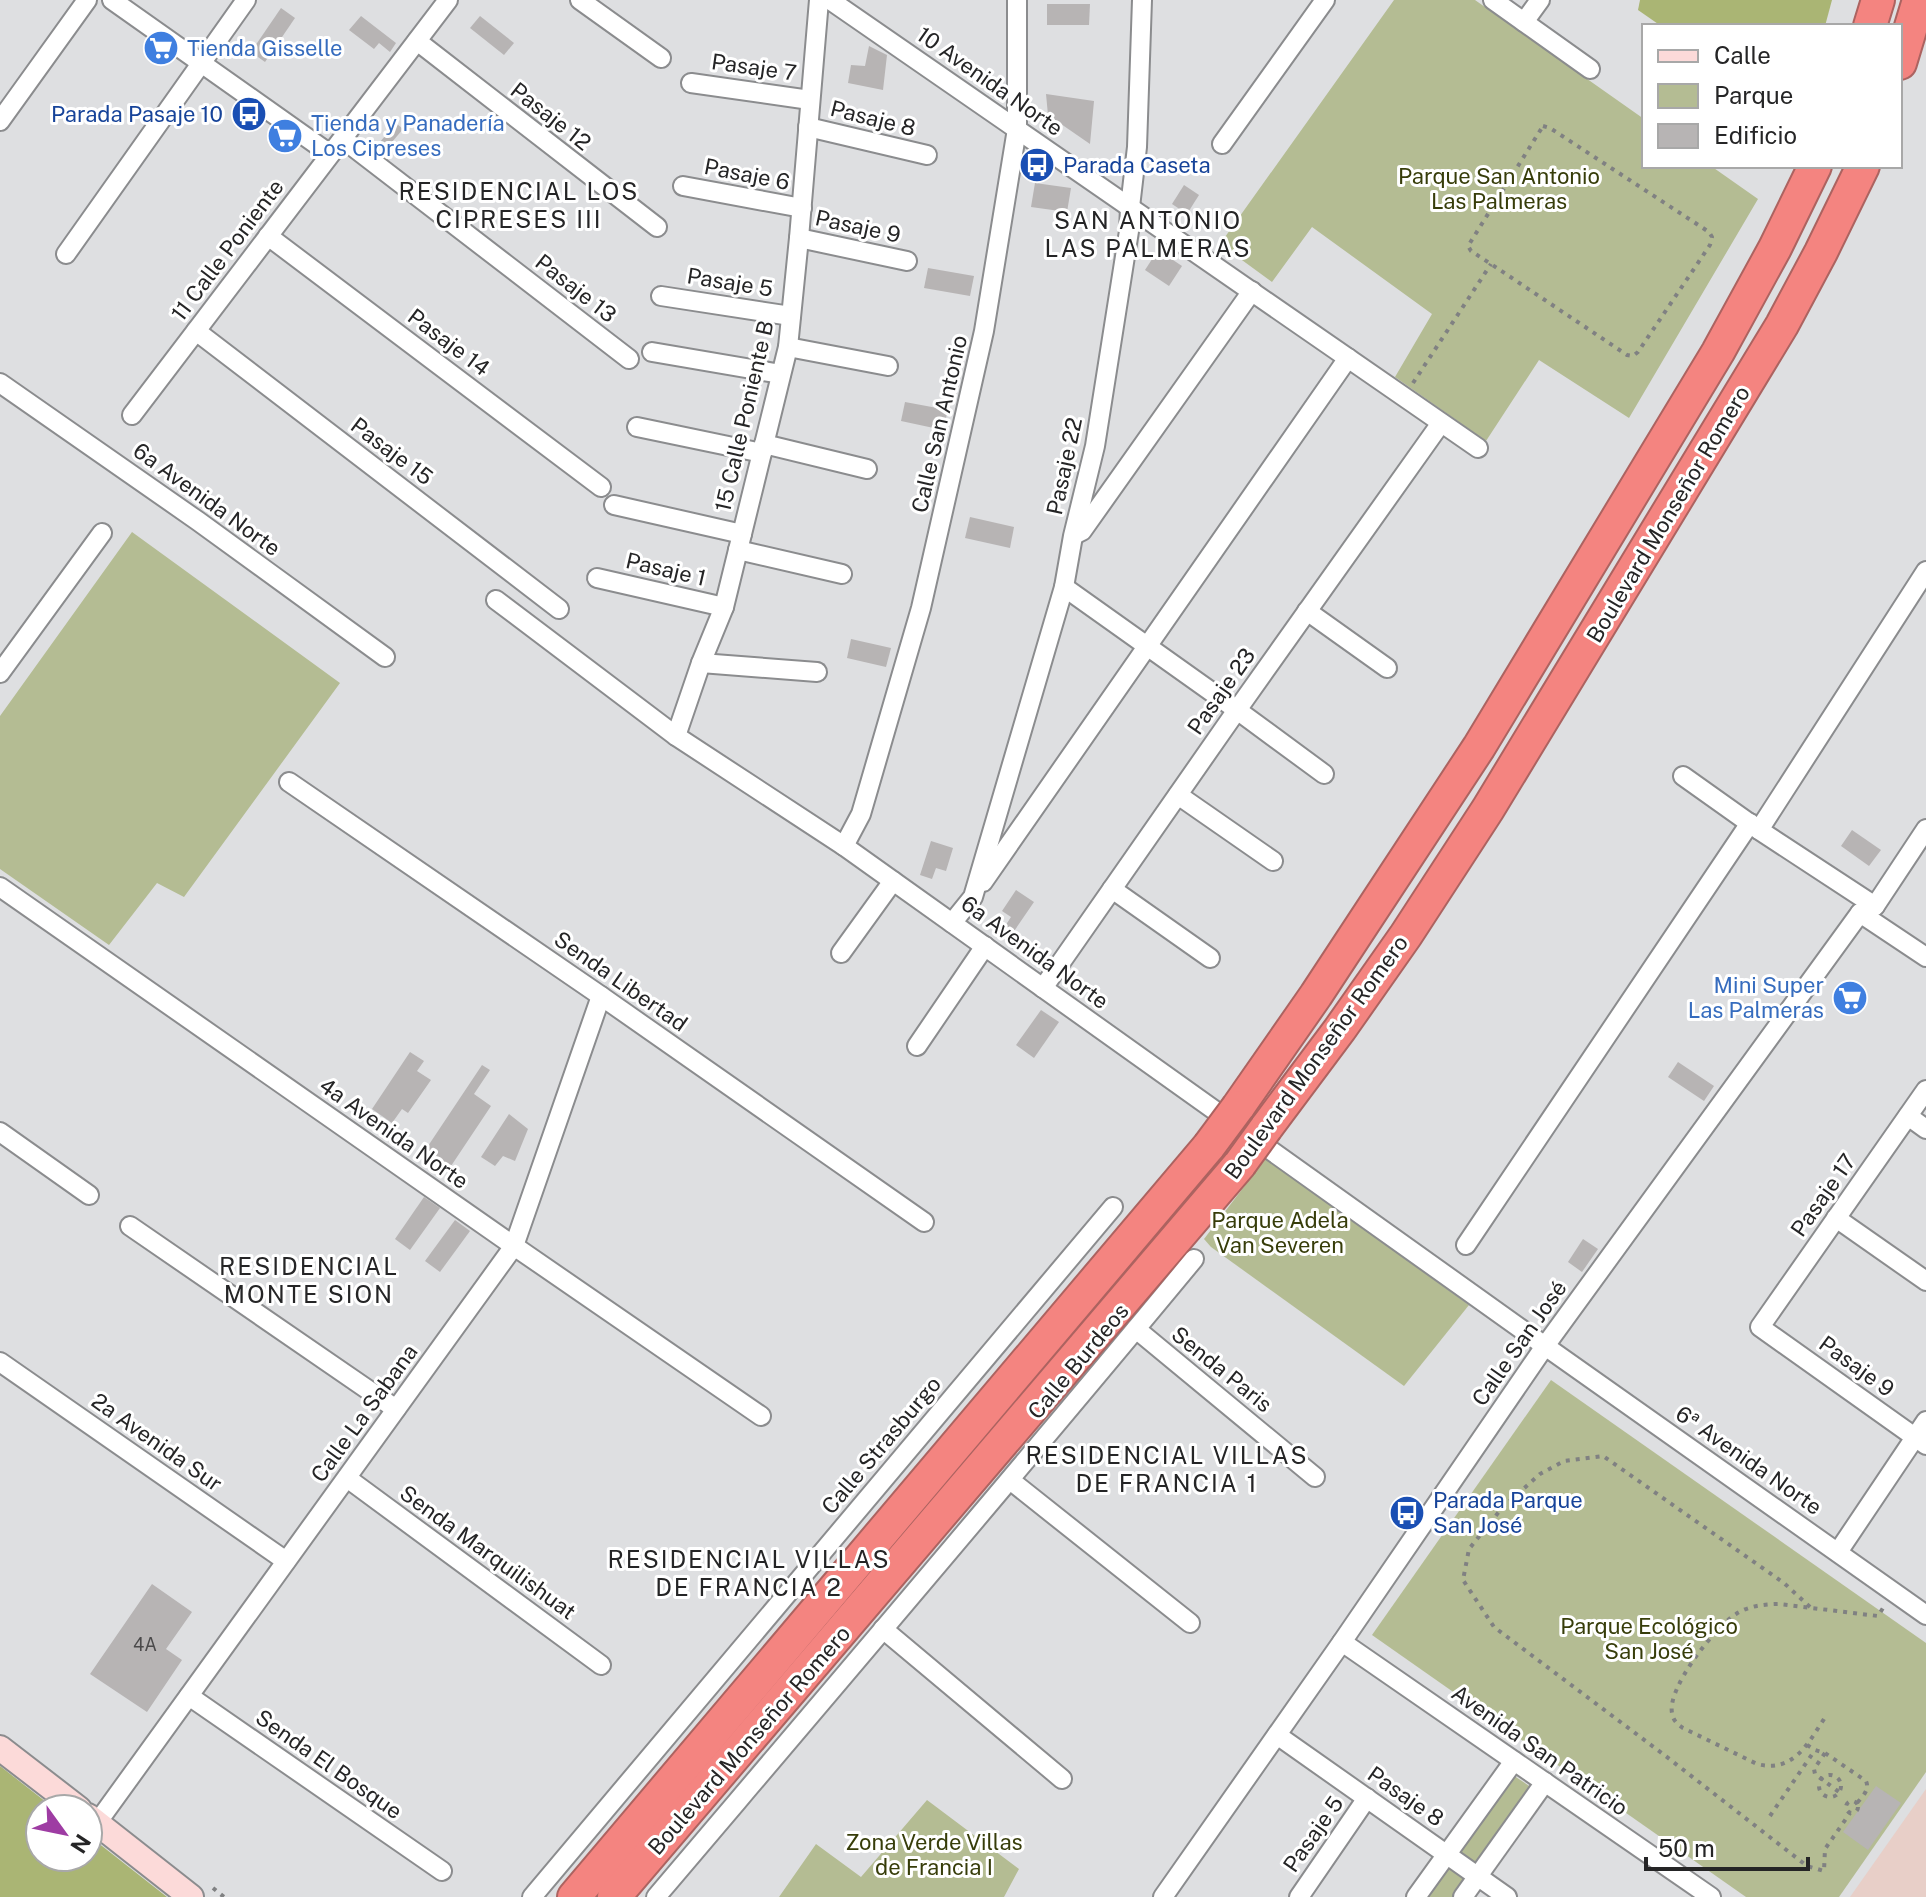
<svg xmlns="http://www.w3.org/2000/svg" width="1926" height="1897" viewBox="0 0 1926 1897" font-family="'Public Sans',sans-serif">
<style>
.education{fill:#e8cfc8}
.green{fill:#b4bc93}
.forest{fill:#aab574}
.building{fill:#b7b4b4}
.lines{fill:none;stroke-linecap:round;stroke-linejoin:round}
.street-casing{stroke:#8b8c8e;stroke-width:22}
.secondary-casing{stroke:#8b8c8e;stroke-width:28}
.highway-casing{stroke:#ac6360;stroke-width:36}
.path{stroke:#808182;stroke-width:4;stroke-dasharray:4 6;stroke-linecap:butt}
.street{stroke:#fff;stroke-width:18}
.secondary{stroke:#fcdad9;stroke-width:24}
.highway{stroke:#f48480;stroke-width:32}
.highway-bridge-casing{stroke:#ac6360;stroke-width:36;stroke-linecap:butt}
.highway-bridge{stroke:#f48480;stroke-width:32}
.labels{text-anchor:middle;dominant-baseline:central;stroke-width:6;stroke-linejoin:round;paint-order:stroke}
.number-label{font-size:18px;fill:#4a494a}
.shop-label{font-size:22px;fill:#366cbe;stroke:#fff;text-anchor:start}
.street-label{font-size:22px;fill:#252526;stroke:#fff}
.transit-label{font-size:22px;fill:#164399;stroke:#fff;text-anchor:start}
.park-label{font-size:22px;fill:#373d0a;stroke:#fff}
.neighbourhood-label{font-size:24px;letter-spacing:2px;fill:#252526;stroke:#fff}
</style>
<rect width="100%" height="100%" fill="#dedfe1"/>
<path class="education" d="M1926 1789V1897H1850Z"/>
<g class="green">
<path d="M1394 0H1475L1644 119V166H1711L1758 199 1629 418 1539 360 1486 441 1395 377 1432 314 1312 227 1272 282 1220 244Z"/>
<path d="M132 532 340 683 184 897 157 883 109 945 0 869V716Z"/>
<path d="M1266 1158 1469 1305 1404 1386 1211 1247 1204 1239Z"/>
<path d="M1551 1380 1926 1643V1772L1839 1897H1746L1372 1635Z"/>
<path d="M1507 1771 1538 1792 1463 1897H1417Z"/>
<path d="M927 1800 1019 1869 1004 1897H779L816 1844 861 1877Z"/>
</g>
<g class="forest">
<path d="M1640 0H1832L1825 26H1661L1638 10Z"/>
<path d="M0 1766 55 1809H40V1857H88V1835L167 1897H0Z"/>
</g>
<g class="building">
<path d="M1047 4H1090L1089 25H1047Z"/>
<path d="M281 8 295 18 265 62 251 52Z"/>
<path d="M361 16 396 43 390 52 379 43 374 49 349 30Z"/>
<path d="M480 16 514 43 504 55 470 28Z"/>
<path d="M155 36 174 51 168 59 148 45Z"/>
<path d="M869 46 887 55 883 90 848 83 851 65 865 66Z"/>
<path d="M1046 94 1094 101 1090 144 1048 115Z"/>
<path d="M396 123 403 129 387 148 380 142Z"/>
<path d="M280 125 296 136 289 147 273 135Z"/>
<path d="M1035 183 1071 188 1067 212 1031 207Z"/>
<path d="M1184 185 1199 195 1187 214 1172 204Z"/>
<path d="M1158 250 1182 266 1169 286 1145 270Z"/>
<path d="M928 268 974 276 970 296 924 288Z"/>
<path d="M905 402 948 410 943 430 901 421Z"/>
<path d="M970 517 1014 527 1010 548 965 538Z"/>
<path d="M851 639 891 648 886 667 847 658Z"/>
<path d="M1852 830 1881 850 1869 866 1841 846Z"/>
<path d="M931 841 953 848 946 871 936 868 932 879 920 875Z"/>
<path d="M1016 890 1034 902 1008 940 1000 934 1011 917 1002 911Z"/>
<path d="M1848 985 1863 995 1852 1012 1836 1001Z"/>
<path d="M1041 1010 1059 1022 1034 1058 1016 1045Z"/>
<path d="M410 1052 424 1061 417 1071 431 1080 408 1113 402 1109 392 1123 372 1109Z"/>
<path d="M1678 1062 1714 1086 1704 1101 1668 1077Z"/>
<path d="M482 1065 490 1070 474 1094 491 1106 451 1166 426 1149Z"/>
<path d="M509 1114 528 1129 515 1161 503 1156 495 1166 481 1157Z"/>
<path d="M424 1197 440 1208 410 1250 395 1239Z"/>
<path d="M455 1220 470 1231 440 1272 425 1261Z"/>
<path d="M1583 1239 1598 1249 1582 1272 1568 1262Z"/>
<path d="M152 1584 192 1612 166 1649 182 1660 147 1712 90 1674Z"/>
<path d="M1876 1786 1901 1803 1868 1850 1843 1832Z"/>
</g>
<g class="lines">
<defs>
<g id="street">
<path d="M112 0 330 154"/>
<path d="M580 0 661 58"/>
<path d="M830 0 1478 448"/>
<path d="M1493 0 1590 69"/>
<path d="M1524 22 1540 0"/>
<path d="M417 41 657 227"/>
<path d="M691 83 810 100"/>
<path d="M0 121 87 0"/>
<path d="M808 127 927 155"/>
<path d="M343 139 629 359"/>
<path d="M1222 144 1325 0"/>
<path d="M683 186 802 208"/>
<path d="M268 236 601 487"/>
<path d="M799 238 907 261"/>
<path d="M66 254 246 0"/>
<path d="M661 296 791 316"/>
<path d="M196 331 559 609"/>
<path d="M788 347 888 366"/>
<path d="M652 352 781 374"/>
<path d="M0 383 198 521 385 657"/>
<path d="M132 415 448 0"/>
<path d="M637 427 762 453"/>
<path d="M764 444 867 469"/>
<path d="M614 505 742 534"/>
<path d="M1076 534 1082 531 1252 291"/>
<path d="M738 550 842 574"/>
<path d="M597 578 724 607"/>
<path d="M1064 587 1237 710 1324 774"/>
<path d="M496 600 676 736 844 846 1545 1346 1926 1615"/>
<path d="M1307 611 1387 668"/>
<path d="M701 663 817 672"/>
<path d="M0 673 102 533"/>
<path d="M676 736 701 663 724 607 788 347 799 238 819 0"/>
<path d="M1683 776 1759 830 1875 906"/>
<path d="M289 782 601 996 924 1222"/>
<path d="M1178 795 1273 861"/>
<path d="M1759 830 1926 571"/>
<path d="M844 846 861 814 921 608 984 331 1017 129V0"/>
<path d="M983 882 1348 358"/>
<path d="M0 887 514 1246 761 1416"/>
<path d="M1112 889 1210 958"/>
<path d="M1860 913 1926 957"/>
<path d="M952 923 973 897 1064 587 1073 536 1095 446 1129 231 1130 207 1137 147 1142 0"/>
<path d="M841 953 893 881"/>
<path d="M1043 988 1237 710 1441 423"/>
<path d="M917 1046 985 946"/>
<path d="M1926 1090 1760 1327 1926 1445"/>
<path d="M1908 1116 1926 1129"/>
<path d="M0 1132 89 1195"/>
<path d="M1836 1218 1926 1281"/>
<path d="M130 1226 396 1409"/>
<path d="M1466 1245 1750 823"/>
<path d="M1136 1329 1315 1477"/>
<path d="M0 1362 286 1561"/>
<path d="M347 1478 601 1665"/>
<path d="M1010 1480 1190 1623"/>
<path d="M1838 1552 1926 1421"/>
<path d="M883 1629 1062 1779"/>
<path d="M1342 1642 1711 1897"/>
<path d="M189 1696 442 1871"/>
<path d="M1277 1735 1507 1897"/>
<path d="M97 1823 514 1246 601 996"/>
<path d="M532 1897 1113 1207"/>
<path d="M656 1897C836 1685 1017 1473 1194 1259"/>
<path d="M1163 1897 1342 1642 1545 1346 1860 913 1875 906 1926 829"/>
<path d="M1299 1897 1367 1798"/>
<path d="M1416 1897 1514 1761"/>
<path d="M1463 1897 1545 1782"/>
</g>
<g id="secondary">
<path d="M0 1748 79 1809"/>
<path d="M88 1816 191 1897"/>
</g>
<g id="highway">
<path d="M1870 26 1878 0"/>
<path d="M1900 63 1919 0"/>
<path d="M1238 1107 1316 995 1479 747 1718 352 1775 248 1815 166"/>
<path d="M1266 1128 1340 1029 1406 935 1488 809 1782 325 1821 252 1863 166"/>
<path d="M574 1897 1209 1146"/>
<path d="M614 1897 1240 1164"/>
</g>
</defs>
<use href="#street" class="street-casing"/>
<use href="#secondary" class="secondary-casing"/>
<use href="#highway" class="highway-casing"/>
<g class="path">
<path d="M1543 126 1550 128 1709 232 1712 237 1710 245 1638 352 1633 356 1627 355 1491 264 1471 251 1468 246Z"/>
<path d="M1413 383 1491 264"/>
<path d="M1810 1607 1784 1583 1603 1456 1564 1461 1540 1474 1502 1508 1469 1549 1463 1580 1494 1627 1663 1754 1807 1866 1824 1871 1825 1849 1850 1813"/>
<path d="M1824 1719C1807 1745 1793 1773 1757 1764L1683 1728C1677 1724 1673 1720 1672 1713 1667 1688 1715 1627 1736 1614 1748 1606 1765 1604 1779 1604L1878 1616 1883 1608"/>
<path d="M1807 1745 1815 1750 1825 1753 1866 1781C1870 1790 1862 1797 1857 1803"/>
<path d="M1825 1753 1814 1769 1815 1774 1839 1792"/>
<circle cx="1830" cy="1786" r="11"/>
<circle cx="1852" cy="1807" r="6"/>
<path d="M1770 1816 1815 1750"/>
<path d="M213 1888 224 1897"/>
</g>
<use href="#street" class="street"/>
<use href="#secondary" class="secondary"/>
<use href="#highway" class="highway"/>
<defs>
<g id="highway-bridge">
<path d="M1209 1146 1238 1107"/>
<path d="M1240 1164 1266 1128"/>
</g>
</defs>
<use href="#highway-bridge" class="highway-bridge-casing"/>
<use href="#highway-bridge" class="highway-bridge"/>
</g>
<defs>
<symbol id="supermarket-disc" viewBox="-11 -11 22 22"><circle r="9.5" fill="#3f7fe0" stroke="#fff"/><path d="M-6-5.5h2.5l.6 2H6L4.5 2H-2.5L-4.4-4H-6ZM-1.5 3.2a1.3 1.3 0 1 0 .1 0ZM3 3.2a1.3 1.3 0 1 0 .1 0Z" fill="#fff"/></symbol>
<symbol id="bus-disc" viewBox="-11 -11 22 22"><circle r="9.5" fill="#1a4fb4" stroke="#fff"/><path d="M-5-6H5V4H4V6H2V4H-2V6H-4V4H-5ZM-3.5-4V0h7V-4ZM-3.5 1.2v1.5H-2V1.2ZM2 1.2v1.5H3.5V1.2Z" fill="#fff"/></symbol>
</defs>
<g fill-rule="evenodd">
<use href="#supermarket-disc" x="141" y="28" width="40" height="40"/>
<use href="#bus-disc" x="229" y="94" width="40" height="40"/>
<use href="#supermarket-disc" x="265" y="116" width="40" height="40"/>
<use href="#bus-disc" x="1017" y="145" width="40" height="40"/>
<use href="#supermarket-disc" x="1830" y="978" width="40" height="40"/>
<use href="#bus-disc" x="1387" y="1493" width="40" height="40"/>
</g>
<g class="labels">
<g class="number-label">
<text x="145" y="1644">4A</text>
</g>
<g class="shop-label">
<text x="187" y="48">Tienda Gisselle</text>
<text x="311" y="123">Tienda y Panadería<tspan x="311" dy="25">Los Cipreses</tspan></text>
<text x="1824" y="985" text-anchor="end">Mini Super<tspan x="1824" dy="25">Las Palmeras</tspan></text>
</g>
<g class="street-label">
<text transform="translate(754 67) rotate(8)">Pasaje 7</text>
<text transform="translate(990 81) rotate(35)">10 Avenida Norte</text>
<text transform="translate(551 116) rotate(38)">Pasaje 12</text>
<text transform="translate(873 118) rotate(14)">Pasaje 8</text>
<text transform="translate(747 174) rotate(11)">Pasaje 6</text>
<text transform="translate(858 226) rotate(12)">Pasaje 9</text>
<text transform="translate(227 250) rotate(-53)">11 Calle Poniente</text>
<text transform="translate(730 282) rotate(9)">Pasaje 5</text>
<text transform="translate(576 288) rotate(38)">Pasaje 13</text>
<text transform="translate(449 342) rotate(37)">Pasaje 14</text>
<text transform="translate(744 416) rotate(-77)">15 Calle Poniente B</text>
<text transform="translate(939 424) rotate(-77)">Calle San Antonio</text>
<text transform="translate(392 451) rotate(37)">Pasaje 15</text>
<text transform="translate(1064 466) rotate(-78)">Pasaje 22</text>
<text transform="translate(207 499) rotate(36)">6a Avenida Norte</text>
<text transform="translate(1668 514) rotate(-59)">Boulevard Monseñor Romero</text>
<text transform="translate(666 569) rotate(13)">Pasaje 1</text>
<text transform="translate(1221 691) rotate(-55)">Pasaje 23</text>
<text transform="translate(1035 952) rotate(36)">6a Avenida Norte</text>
<text transform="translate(621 981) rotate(35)">Senda Libertad</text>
<text transform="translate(1316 1057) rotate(-54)">Boulevard Monseñor Romero</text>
<text transform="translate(394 1133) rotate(35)">4a Avenida Norte</text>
<text transform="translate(1823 1195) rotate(-55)">Pasaje 17</text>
<text transform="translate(1519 1343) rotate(-55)">Calle San José</text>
<text transform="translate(1078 1361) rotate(-50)">Calle Burdeos</text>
<text transform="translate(1857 1366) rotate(36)">Pasaje 9</text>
<text transform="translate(1222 1369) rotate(39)">Senda Paris</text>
<text transform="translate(364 1413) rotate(-54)">Calle La Sabana</text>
<text transform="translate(157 1442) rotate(35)">2a Avenida Sur</text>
<text transform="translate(881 1445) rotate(-50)">Calle Strasburgo</text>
<text transform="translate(1749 1460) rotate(35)">6ª Avenida Norte</text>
<text transform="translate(488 1552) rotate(36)">Senda Marquilishuat</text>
<text transform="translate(749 1740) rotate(-49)">Boulevard Monseñor Romero</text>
<text transform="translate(1540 1750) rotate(35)">Avenida San Patricio</text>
<text transform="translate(329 1764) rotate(35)">Senda El Bosque</text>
<text transform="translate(1406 1796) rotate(35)">Pasaje 8</text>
<text transform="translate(1313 1834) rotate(-55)">Pasaje 5</text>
</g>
<g class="transit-label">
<text x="223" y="114" text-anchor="end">Parada Pasaje 10</text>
<text x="1063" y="165">Parada Caseta</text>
<text x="1433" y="1500">Parada Parque<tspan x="1433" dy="25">San José</tspan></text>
</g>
<g class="park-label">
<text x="1499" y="176">Parque San Antonio<tspan x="1499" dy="25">Las Palmeras</tspan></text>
<text x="1280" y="1220">Parque Adela<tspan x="1280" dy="25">Van Severen</tspan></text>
<text x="1649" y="1626">Parque Ecológico<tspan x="1649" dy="25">San José</tspan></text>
<text x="934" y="1842">Zona Verde Villas<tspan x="934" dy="25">de Francia I</tspan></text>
</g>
<g class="neighbourhood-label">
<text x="519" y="191">RESIDENCIAL LOS<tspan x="519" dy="28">CIPRESES III</tspan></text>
<text x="1148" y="220">SAN ANTONIO<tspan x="1148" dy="28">LAS PALMERAS</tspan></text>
<text x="309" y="1266">RESIDENCIAL<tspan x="309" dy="28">MONTE SION</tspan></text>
<text x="1167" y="1455">RESIDENCIAL VILLAS<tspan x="1167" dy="28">DE FRANCIA 1</tspan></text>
<text x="749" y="1559">RESIDENCIAL VILLAS<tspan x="749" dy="28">DE FRANCIA 2</tspan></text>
</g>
</g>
<rect x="1642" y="24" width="260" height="144" fill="#ffffff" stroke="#a8a8a8" stroke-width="2"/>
<rect x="1658" y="50" width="40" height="12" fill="#fcdad9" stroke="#a8a8a8" stroke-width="2"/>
<text x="1714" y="64" font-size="24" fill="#252526">Calle</text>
<rect x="1658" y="84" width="40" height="24" fill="#b4bc93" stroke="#a8a8a8" stroke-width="2"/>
<text x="1714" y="104" font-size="24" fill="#252526">Parque</text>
<rect x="1658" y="124" width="40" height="24" fill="#b7b4b4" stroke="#a8a8a8" stroke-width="2"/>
<text x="1714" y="144" font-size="24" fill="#252526">Edificio</text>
<g transform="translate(64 1833) rotate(123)"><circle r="38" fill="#ffffff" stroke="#a8a8a8" stroke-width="2"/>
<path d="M0-6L14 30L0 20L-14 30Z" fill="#9e3ca3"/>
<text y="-12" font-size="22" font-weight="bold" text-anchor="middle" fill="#252526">N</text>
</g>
<path d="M1646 1857v12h162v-12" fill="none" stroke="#252526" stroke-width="4"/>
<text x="1658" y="1857" font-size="24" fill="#252526" stroke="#ffffff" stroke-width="6" paint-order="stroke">50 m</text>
</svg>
